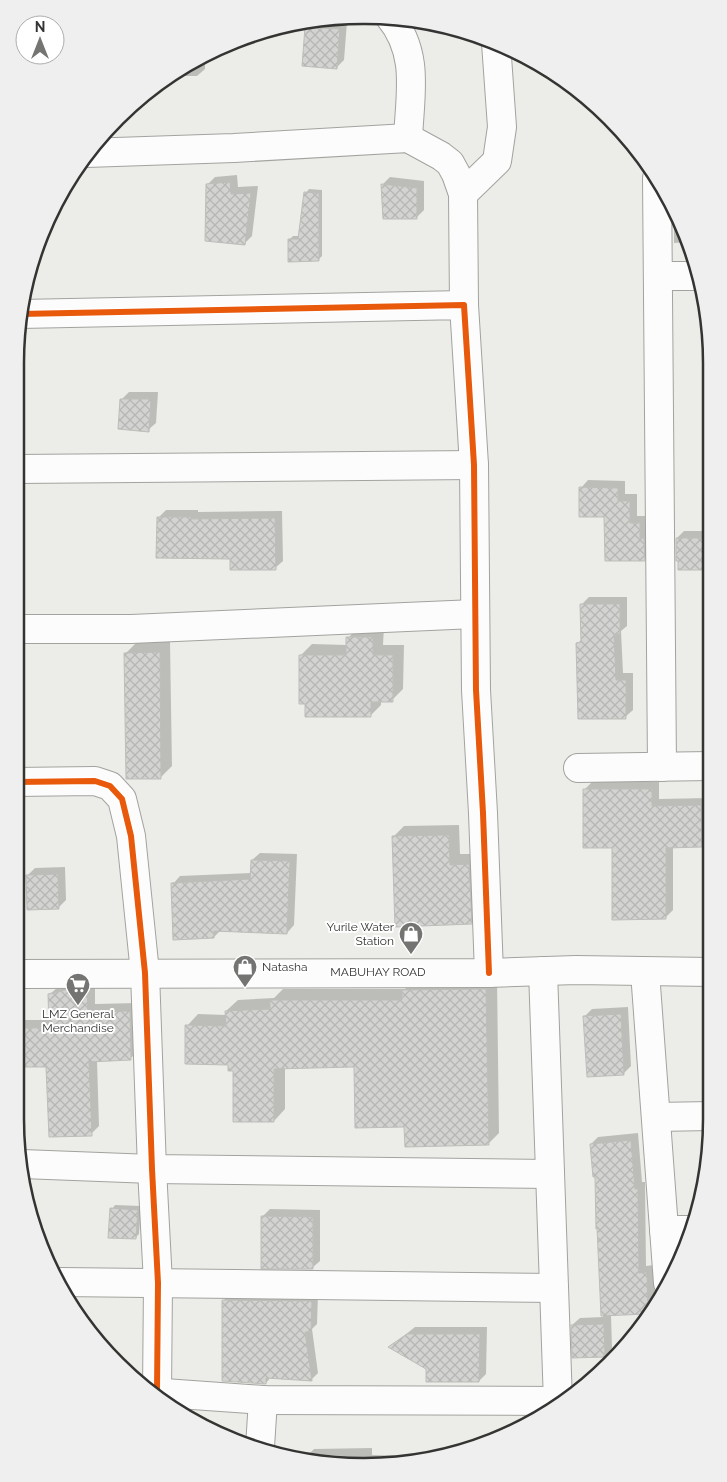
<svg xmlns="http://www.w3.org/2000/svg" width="727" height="1482" viewBox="0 0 727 1482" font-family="Raleway,sans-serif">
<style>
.shadow{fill:#0003}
.building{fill:url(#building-cross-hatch);stroke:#bdbeba}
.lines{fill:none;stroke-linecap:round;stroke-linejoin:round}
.minor-casing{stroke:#a2a39f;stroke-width:30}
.minor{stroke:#fcfcfc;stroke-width:28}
.cycleway-casing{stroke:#fff;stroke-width:9}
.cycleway{stroke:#e8590c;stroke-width:6}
.labels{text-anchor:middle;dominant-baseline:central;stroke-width:4;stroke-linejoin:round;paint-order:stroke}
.poi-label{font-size:12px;fill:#343532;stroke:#fff;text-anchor:end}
.street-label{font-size:12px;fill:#343532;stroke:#fff}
.rim{fill:none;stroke:#343532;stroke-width:2.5}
</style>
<defs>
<pattern id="building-cross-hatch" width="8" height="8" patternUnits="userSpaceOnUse" patternTransform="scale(1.25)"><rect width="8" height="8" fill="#d3d4d1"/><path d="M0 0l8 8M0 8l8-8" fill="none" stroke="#b6b7b4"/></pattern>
</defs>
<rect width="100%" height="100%" fill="#ecede8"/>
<g class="shadow">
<path d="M314 20 347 22 344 60 336 68 303 65 307 27Z"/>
<path d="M205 55V69L197 76H170L189 62Z"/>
<path d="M237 175 238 187 258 186 252 236 245 243 208 184 215 177Z"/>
<path d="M390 177 424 181V210L416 218 382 185Z"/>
<path d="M309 189 322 190V256L318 260 289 240 293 236H300L306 193Z"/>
<path d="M674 213H675L689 242 674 243Z"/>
<path d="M129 392H158L156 423 148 430 121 400Z"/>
<path d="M588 480 625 481V494H637V516H647L652 552 644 560 581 488Z"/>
<path d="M166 510H198V512L282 511 283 561 275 568 158 518Z"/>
<path d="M684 531H710V569H680L677 538Z"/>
<path d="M589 597H627V626L621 631 623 673H633V710L625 717 578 643 583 638 582 604Z"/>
<path d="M359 627H384L383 645H404L403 689 392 700H381V705L370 716 301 655 312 644 347 645 348 638Z"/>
<path d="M137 642H170L172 766 161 777 126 653Z"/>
<path d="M592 782H659V799L708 798 709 838 702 846H673V910L665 918 613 847 584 790Z"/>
<path d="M459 825 460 854H480L482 912 471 923 393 837 404 826Z"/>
<path d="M260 853 297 854 294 925 287 933 221 930 214 937 173 884 180 876 251 873 252 860Z"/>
<path d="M65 867 66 900 58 908 27 876 35 868Z"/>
<path d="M497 978 499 1133 488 1144 406 1126 355 1066 285 1068V1109L274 1121 234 1070 187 1026 198 1014 226 1015V1011L238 1000 274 998 283 989H405L414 979Z"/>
<path d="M95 982V1004L137 1003 139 1050 131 1058 97 1060 99 1126 91 1134 48 1066H15V1020H50L49 995 58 987Z"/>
<path d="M628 1007 631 1066 624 1073 584 1017 592 1009Z"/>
<path d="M638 1133 642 1182H645L646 1266 654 1265 655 1301 647 1313 611 1315 612 1348 605 1356 572 1325 580 1318 603 1317 596 1175 591 1144 598 1137Z"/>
<path d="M115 1205 141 1206 139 1234 135 1238 112 1209Z"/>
<path d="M270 1209 320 1210V1261L312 1268 263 1216Z"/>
<path d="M230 1294H318L317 1324 312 1329 318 1373 311 1380 271 1377 266 1383 223 1301Z"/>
<path d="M415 1327H487L486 1374 479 1381 428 1368 390 1347Z"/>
<path d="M372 1448V1455L434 1456 409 1464 308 1461V1455L314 1449Z"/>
</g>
<g class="building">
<path d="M305 27 340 29 337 69 302 66Z"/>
<path d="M230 182 231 194 251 193 245 245 205 241 206 184Z"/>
<path d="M381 184 417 188V219H383Z"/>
<path d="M304 192 319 193V261L288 262V239H298Z"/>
<path d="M120 399H151L149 432 118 429Z"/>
<path d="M579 487 618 488V501H630V523H640V538H644L645 561H605L604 517H579Z"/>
<path d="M157 517H191V519L275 518 276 570H230V559L156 558Z"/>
<path d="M676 538H703V570H678V561H676Z"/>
<path d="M580 604H620V634H614L616 680H626V719H578L576 643 581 642Z"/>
<path d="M346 637H373V655H393V702H371V717H305V704H299V655H346Z"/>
<path d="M160 652 161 779H126L124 653Z"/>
<path d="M583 789H652V806L701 805 702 847 666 848V919L612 920V848H583Z"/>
<path d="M449 835 450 865 469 864 472 924 395 927 392 836Z"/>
<path d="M251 860 290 861 287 934 214 931V938L173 940 171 883 250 879Z"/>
<path d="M58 874 59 909 27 910 26 875Z"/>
<path d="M87 989 88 1012 130 1011 131 1060 89 1062 92 1136 49 1137 46 1067H15V1028H49L48 994 65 990Z"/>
<path d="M486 989 489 1145 405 1147 404 1127 355 1128 354 1067 274 1069V1122H233V1071H228V1065L185 1064V1025L226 1026 225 1011 270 1009V1000H402V990Z"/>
<path d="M621 1014 624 1075 587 1077 583 1016Z"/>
<path d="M631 1140 635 1189H638L639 1273 647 1272 648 1311 646 1314 601 1316 597 1228 596 1229 595 1177H593L590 1144Z"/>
<path d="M110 1208 138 1210 136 1239 108 1238Z"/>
<path d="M261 1216 313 1217V1269H261Z"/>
<path d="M222 1300 312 1301 311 1332H305L312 1381 266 1378V1384L222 1381Z"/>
<path d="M604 1324 605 1357 572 1358 571 1325Z"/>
<path d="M407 1334H480L479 1382H426V1369L388 1347Z"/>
</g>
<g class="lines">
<defs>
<g id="minor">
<path d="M389 16C420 53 410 94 408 138"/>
<path d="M86 153 234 148 408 138 441 156 450 163 456 174 463 194 464 305"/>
<path d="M657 178 662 767"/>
<path d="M463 194 497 161 502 127 496 43"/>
<path d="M659 276H699"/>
<path d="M20 314 464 305 474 465 476 690 483 813 489 973"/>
<path d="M16 469 474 465"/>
<path d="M15 629H131L475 614"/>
<path d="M578 768 710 766"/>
<path d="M15 782 95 781 110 786 122 799 131 836 145 973 152 1169 158 1283 157 1392"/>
<path d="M543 971 558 1402"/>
<path d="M645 972 668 1283"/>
<path d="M15 974 489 973 576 970 711 972"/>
<path d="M656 1117 711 1116"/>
<path d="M22 1164 152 1169 550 1174"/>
<path d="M664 1230H692"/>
<path d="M61 1282 554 1288"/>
<path d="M150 1392 263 1400 558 1401"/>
<path d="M260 1447 263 1400"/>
</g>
</defs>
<use href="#minor" class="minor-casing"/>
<use href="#minor" class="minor"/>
<defs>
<g id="cycleway">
<path d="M20 314 464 305 474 465 476 690 483 813 489 973"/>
<path d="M15 782 95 781 110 786 122 799 131 836 145 973 152 1169 158 1283 157 1392"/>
</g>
</defs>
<use href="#cycleway" class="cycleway-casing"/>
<use href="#cycleway" class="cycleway"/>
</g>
<defs>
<symbol id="shop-pin" viewBox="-11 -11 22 30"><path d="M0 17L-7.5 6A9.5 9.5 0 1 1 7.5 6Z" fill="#747572" stroke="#fff"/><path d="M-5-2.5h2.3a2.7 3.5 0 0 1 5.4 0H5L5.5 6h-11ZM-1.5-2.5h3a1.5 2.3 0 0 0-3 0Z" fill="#fff"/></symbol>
<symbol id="supermarket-pin" viewBox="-11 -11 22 30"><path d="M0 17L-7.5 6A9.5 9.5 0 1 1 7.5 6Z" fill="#747572" stroke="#fff"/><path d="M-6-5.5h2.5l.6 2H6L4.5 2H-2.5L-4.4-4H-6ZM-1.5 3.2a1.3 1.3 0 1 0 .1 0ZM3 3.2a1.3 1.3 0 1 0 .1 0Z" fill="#fff"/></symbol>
</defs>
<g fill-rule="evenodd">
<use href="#shop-pin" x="397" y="920" width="28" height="38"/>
<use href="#shop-pin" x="231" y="953" width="28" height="38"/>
<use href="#supermarket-pin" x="64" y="971" width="28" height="38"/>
</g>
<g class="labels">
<g class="poi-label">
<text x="394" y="927">Yurile Water<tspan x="394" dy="14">Station</tspan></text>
<text x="262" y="967" text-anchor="start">Natasha</text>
<text x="78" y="1014" text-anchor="middle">LMZ General<tspan x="78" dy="14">Merchandise</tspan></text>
</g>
<g class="street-label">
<text x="378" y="972">MABUHAY ROAD</text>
</g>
</g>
<path d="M0 0H727V1482H0ZM363 24H364A339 339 0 0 1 703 363V1119A339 339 0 0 1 364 1458H363A339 339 0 0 1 24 1119V363A339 339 0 0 1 363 24Z" fill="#efefef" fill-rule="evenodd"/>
<path class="rim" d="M363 24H364A339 339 0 0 1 703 363V1119A339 339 0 0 1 364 1458H363A339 339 0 0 1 24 1119V363A339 339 0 0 1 363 24Z"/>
<g transform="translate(40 40)"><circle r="24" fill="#ffffff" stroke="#aeaead"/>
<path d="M0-4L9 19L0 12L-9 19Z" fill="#747572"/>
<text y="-8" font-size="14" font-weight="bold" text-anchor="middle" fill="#343532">N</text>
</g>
</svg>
